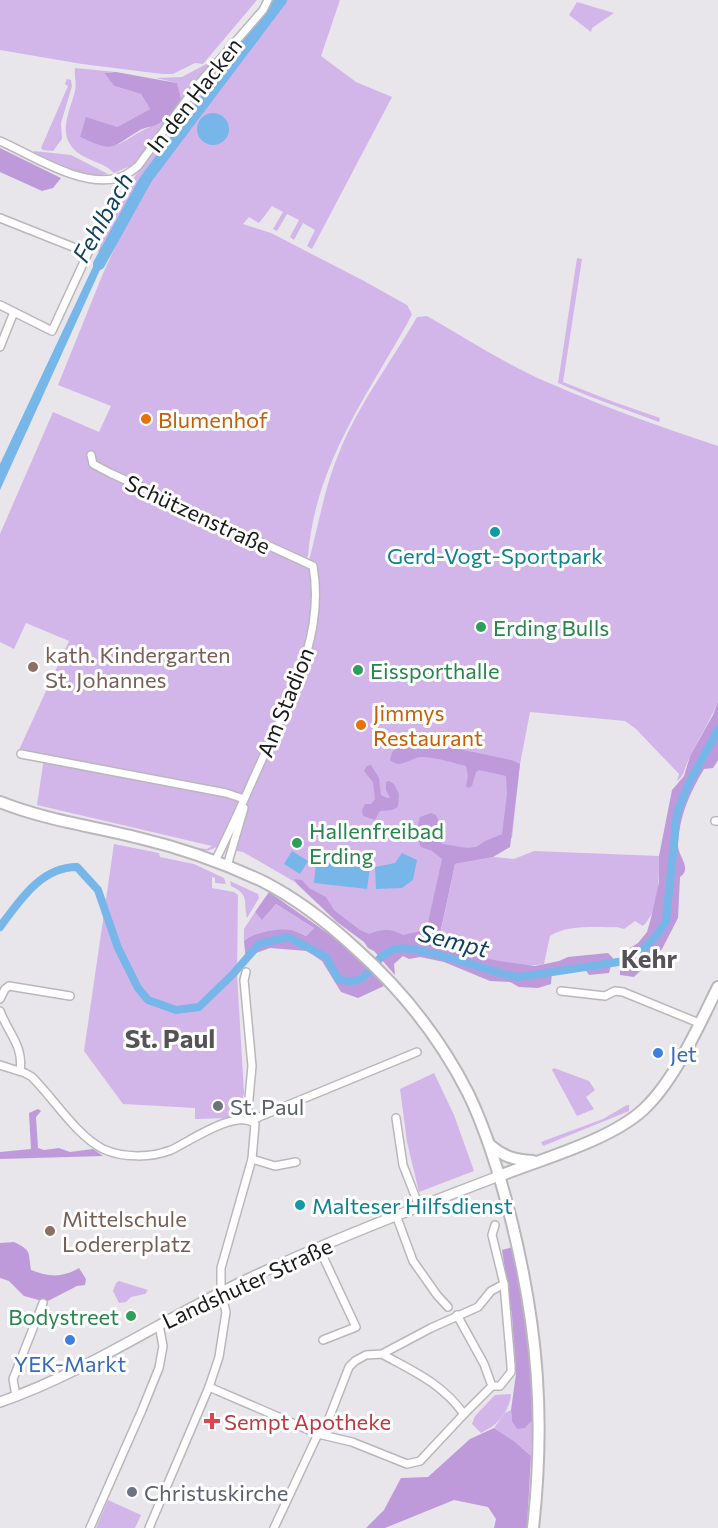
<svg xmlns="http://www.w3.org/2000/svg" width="718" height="1528" viewBox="0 0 718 1528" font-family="Commissioner,sans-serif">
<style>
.green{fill:#d3b6e9}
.forest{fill:#bf9adb}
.water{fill:#77b6e9}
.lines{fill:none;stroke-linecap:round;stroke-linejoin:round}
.canal{stroke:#77b6e9;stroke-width:8}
.river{stroke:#77b6e9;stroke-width:12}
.minor-casing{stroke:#bab7bc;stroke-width:10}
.tertiary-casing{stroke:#bab7bc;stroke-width:12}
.secondary-casing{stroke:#bab7bc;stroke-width:14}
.minor{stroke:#fff;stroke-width:7}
.tertiary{stroke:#fff;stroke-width:9}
.secondary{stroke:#fff;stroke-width:10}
.food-dot{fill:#e8710a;stroke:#fff;stroke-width:2}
.culture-dot{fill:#0f9aa8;stroke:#fff;stroke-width:2}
.leisure-dot{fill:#2e9e5b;stroke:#fff;stroke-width:2}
.education-dot{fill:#8d6e63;stroke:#fff;stroke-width:2}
.shop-dot{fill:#3f7fe0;stroke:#fff;stroke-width:2}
.worship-dot{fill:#6b7280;stroke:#fff;stroke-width:2}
.health-dot{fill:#e0444e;stroke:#fff;stroke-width:2}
.labels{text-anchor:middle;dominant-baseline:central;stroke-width:6;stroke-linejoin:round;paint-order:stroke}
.street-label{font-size:22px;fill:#1b1a1b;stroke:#fff}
.food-label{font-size:22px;fill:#c56008;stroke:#fff;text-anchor:start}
.culture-label{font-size:22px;fill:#0d838f;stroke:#fff}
.leisure-label{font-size:22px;fill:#27864d;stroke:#fff;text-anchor:start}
.education-label{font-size:22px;fill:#785e54;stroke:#fff;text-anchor:start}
.shop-label{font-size:22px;fill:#366cbe;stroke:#fff;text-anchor:start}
.worship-label{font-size:22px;fill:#5b616d;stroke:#fff;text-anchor:start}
.health-label{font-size:22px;fill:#be3a42;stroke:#fff;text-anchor:start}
.water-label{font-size:24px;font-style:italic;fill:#104062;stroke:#fff}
.quarter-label{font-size:26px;font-weight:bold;fill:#565358;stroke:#fff}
</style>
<rect width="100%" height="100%" fill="#e8e5eb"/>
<g class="green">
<path d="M0 0H257L203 64 195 63 173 74H162L82 64 0 50Z"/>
<path d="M272 0H340L321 56 356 82 392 97 312 249 307 246 315 230 303 223 294 240 290 237 299 220 287 214 277 231 273 229 283 212 272 206 259 223 249 217 243 224 271 233 364 281 407 305 412 314 407 324C364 400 315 467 308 556L306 559 309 560C319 524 324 488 339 453 358 405 391 362 417 317L427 316C467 339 507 365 549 383 604 407 661 427 718 446V701C710 722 697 741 688 761 684 769 685 775 677 781L679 774 636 729 625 721 530 712 520 764 512 838 446 862 429 945 367 942 307 889 243 852 216 847C210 851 205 852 198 848L207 849 212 846 37 805 44 758 18 752 69 641 26 623 14 649 0 642V534L53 412 99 432 111 406 58 385 102 276 116 245 111 249 96 252 108 219 135 176 156 150 165 147 175 134 177 123 202 90 213 69 265 12Z"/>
<path d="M577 2 614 13 592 28 591 32 569 15Z"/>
<path d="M206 64 210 66 133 165 114 173C105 163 92 162 81 155 55 138 69 114 75 91 77 84 74 75 75 68L116 72 104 73 114 86 141 94 150 109 117 127 80 137C125 157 119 137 158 124L177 83 156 78 182 77Z"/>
<path d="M67 79 71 80 72 86 61 123 62 139 53 151 43 150 41 148 68 86 65 84Z"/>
<path d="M34 151 71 155 108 174C83 180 56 164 33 154Z"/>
<path d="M577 258 582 259 563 382 614 402 660 418 659 422 591 397 558 383Z"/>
<path d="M114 844 159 853 160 857 194 864 224 878 226 884 215 883V878L212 877V888L234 892 238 895 237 974 244 1093 238 1116 230 1118 195 1119V1108L123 1104 84 1051Z"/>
<path d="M534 851 659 856C659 878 660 910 643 926L635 921 624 929 617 927C597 928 568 924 550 936L544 964C516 970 467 955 442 941L440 935 455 864 493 857 514 859Z"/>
<path d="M230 881 258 894 259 898 247 918C243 901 250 895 231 886Z"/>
<path d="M276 904 314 928 306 936C302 934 297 932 292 930 279 927 254 932 244 941V950V929L255 912 263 919Z"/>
<path d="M554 1068 589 1081 595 1090 586 1097 594 1109 577 1116 552 1070Z"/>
<path d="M434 1073 454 1115 474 1171 419 1192 407 1142 400 1089Z"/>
<path d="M627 1105H629V1111L543 1146 541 1142 603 1119Z"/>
<path d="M119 1281 148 1290 145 1294 131 1297 126 1302 119 1303 113 1291 116 1283Z"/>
<path d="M511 1394C509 1413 498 1425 481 1433L472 1424 475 1416 495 1395Z"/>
<path d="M511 1410 512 1421 525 1428 533 1420 531 1456 514 1441 494 1428 505 1413Z"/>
<path d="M108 1500 141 1515 135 1528H96Z"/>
</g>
<g class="forest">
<path d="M116 72 177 83 181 99C174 109 169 118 158 124 153 127 146 127 140 130 110 148 115 153 80 137L86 117 117 127 150 109 141 94 114 86 104 73Z"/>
<path d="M0 148 61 178 53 188 42 191 0 172Z"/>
<path d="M718 701V760L713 768 704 769C690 792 679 817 678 844 677 856 693 868 680 877L678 918 662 949 634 977 620 975V963L625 951 638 943 647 932 651 918 659 882V856L672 790 684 776 690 756 713 715Z"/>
<path d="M425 742 511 760 520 764 510 847 493 857 455 864 440 934 442 941 469 954 499 961 535 966 559 961 568 957 608 953 613 958 609 973 589 975 582 965 552 970 551 984 538 988 519 987 510 982 490 981 444 962 420 957 409 959 403 956 394 964 395 975 374 951 368 948 364 942 337 922 297 884 294 879 302 880 309 888 326 897 334 910 360 930 369 934C382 929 391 928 403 935L421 931 427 927 442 859 432 851 421 847C417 840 417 824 420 817L431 813 436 815 440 824 437 840 443 844 467 848 476 847 485 841 502 834 507 794 506 776 479 770 476 772 472 786 468 788 466 786 468 776 466 766C453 763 436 757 422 757 410 757 401 770 390 760L392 752 402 743Z"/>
<path d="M371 765 379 778 381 795 387 798H390L386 790V782L389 781 394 784 399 794 398 807 392 810 380 811 375 820 363 816 362 810 365 804H371L375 799 373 782 364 771 367 766Z"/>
<path d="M269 892 356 953 384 986 358 998 341 992 322 961 307 951 270 948 256 953 246 962 244 941C254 932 279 927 292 930 297 932 302 934 306 936L314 928 276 904 262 920 255 912Z"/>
<path d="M38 1109 41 1111 36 1117 38 1148 44 1150 59 1148 70 1152 93 1149 103 1156 0 1159V1152L31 1149 29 1113Z"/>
<path d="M14 1242C32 1251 28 1251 31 1270 49 1277 62 1278 79 1268L86 1279 85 1285 77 1286 46 1302 24 1296 9 1281 0 1278V1243Z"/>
<path d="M513 1247C523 1304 537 1362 533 1420L525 1428 517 1429 512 1421 511 1410 516 1374 512 1316 502 1250Z"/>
<path d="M494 1428 514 1441 531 1456 527 1528H494L496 1519 488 1507 454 1500 385 1528H366L384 1510 401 1478 428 1477 470 1439Z"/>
</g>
<g class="water">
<circle cx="213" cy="129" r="16"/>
<path d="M109 250 0 490V464L100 252Z"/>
<path d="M292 851 308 861 300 874 284 864Z"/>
<path d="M402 853 417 860 413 880 402 888 376 889 375 867 395 863Z"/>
<path d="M316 862 370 867 367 889 314 883Z"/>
</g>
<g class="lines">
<path class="canal" d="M0 927C20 900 41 867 77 867L98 890 118 948 138 988 148 1000 176 1010 199 1007 233 974 259 944 288 937 326 957 338 979C373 990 368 957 395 949 414 944 484 969 507 975L519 977 625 961C640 955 658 936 666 921L677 813 689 783 718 730"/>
<path class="river" d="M99 264 146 179 281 0"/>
<defs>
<g id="minor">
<path d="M0 141C34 156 81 188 118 178 126 176 132 171 138 166L196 87 263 10 268 0"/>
<path d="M0 218 88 253 52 331 0 305"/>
<path d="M0 347 14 312"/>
<path d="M91 455 93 464 110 473 313 566C325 633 292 694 265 753 248 790 233 826 215 861"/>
<path d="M21 754 226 793 244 799"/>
<path d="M715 821H718"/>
<path d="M227 866 244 808"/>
<path d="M246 972 244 980 252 1066 247 1120"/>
<path d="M561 991 605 996 615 991 623 992 699 1023"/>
<path d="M0 999 5 989 9 986 70 996"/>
<path d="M0 1011C8 1033 24 1046 20 1071"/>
<path d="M0 1065 25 1073 32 1077C54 1099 76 1135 103 1149 123 1158 151 1158 171 1150 189 1142 236 1108 255 1124L252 1159 221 1268V1293L226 1312 219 1357 209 1387 149 1528"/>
<path d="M396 1118 403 1165 419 1206"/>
<path d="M252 1121 259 1117 417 1052"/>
<path d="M252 1159 275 1166 296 1162"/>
<path d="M396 1215 413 1261 437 1295 448 1307"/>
<path d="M319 1248 356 1327 323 1340"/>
<path d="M457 1315 484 1364 492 1386 464 1414"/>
<path d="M382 1354C415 1372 441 1383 464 1414L420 1461 407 1464 352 1442 318 1434 326 1426 349 1367 355 1361 366 1355 382 1354 431 1328 478 1307 491 1291 504 1284"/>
<path d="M492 1386H500L511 1372V1365L504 1284 492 1235 495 1225"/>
<path d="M209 1387 318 1434 274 1528"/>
<path d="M16 1396 13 1379 43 1303"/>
<path d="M90 1528 142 1410 159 1368 163 1346 159 1325"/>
</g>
<path id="tertiary" d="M0 1402C87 1372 166 1317 250 1278 331 1240 415 1208 499 1176"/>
<g id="secondary">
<path d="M0 802C45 820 92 826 139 838 181 848 224 863 264 882 297 899 328 923 355 948 401 989 440 1038 468 1093 488 1134 501 1179 512 1223 538 1329 545 1419 533 1528"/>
<path d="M490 1145C504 1157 515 1160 533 1161"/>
<path d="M499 1176C542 1159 611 1140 644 1109 675 1080 699 1025 718 987"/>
</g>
</defs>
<use href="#minor" class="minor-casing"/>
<use href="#tertiary" class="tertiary-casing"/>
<use href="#secondary" class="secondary-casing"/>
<use href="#minor" class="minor"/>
<use href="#tertiary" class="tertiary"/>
<use href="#secondary" class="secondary"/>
</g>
<g class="food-dot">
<circle cx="146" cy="419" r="6"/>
<circle cx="361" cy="725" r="6"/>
</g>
<g class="culture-dot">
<circle cx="495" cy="532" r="6"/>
<circle cx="300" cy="1205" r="6"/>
</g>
<g class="leisure-dot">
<circle cx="481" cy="627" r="6"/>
<circle cx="358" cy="670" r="6"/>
<circle cx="297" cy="843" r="6"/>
<circle cx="131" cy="1316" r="6"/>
</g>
<g class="education-dot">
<circle cx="33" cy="667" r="6"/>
<circle cx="50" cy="1231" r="6"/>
</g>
<g class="shop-dot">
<circle cx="658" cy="1053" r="6"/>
<circle cx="70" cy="1340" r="6"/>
</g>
<g class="worship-dot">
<circle cx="218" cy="1106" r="6"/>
<circle cx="132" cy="1492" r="6"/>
</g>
<path class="health-dot" d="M209 1412h6v6h6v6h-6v6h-6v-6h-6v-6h6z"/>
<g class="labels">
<g class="street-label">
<text transform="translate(194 95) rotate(-52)">In den Hacken</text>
<text transform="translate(198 514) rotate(25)">Schützenstraße</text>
<text transform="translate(285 702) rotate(-68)">Am Stadion</text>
<text transform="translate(247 1283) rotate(-25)">Landshuter Straße</text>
</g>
<g class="food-label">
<text x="158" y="419">Blumenhof</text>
<text x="373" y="712">Jimmys<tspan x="373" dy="25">Restaurant</tspan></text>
</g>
<g class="culture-label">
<text x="495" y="555">Gerd-Vogt-Sportpark</text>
<text x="312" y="1205" text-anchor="start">Malteser Hilfsdienst</text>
</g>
<g class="leisure-label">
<text x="493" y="627">Erding Bulls</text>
<text x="370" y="670">Eissporthalle</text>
<text x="309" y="830">Hallenfreibad<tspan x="309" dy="25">Erding</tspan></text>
<text x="119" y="1316" text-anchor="end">Bodystreet</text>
</g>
<g class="education-label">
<text x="45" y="654">kath. Kindergarten<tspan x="45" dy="25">St. Johannes</tspan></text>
<text x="62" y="1218">Mittelschule<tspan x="62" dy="25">Lodererplatz</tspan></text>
</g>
<g class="shop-label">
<text x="670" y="1053">Jet</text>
<text x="70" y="1363" text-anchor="middle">YEK-Markt</text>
</g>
<g class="worship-label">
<text x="230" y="1106">St. Paul</text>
<text x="144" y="1492">Christuskirche</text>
</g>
<g class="health-label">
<text x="224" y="1421">Sempt Apotheke</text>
</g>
<g class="water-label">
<text transform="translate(102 217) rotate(-61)">Fehlbach</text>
<text transform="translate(454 940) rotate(14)">Sempt</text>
</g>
<g class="quarter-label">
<text x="649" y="957">Kehr</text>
<text x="170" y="1037">St. Paul</text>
</g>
</g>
</svg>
